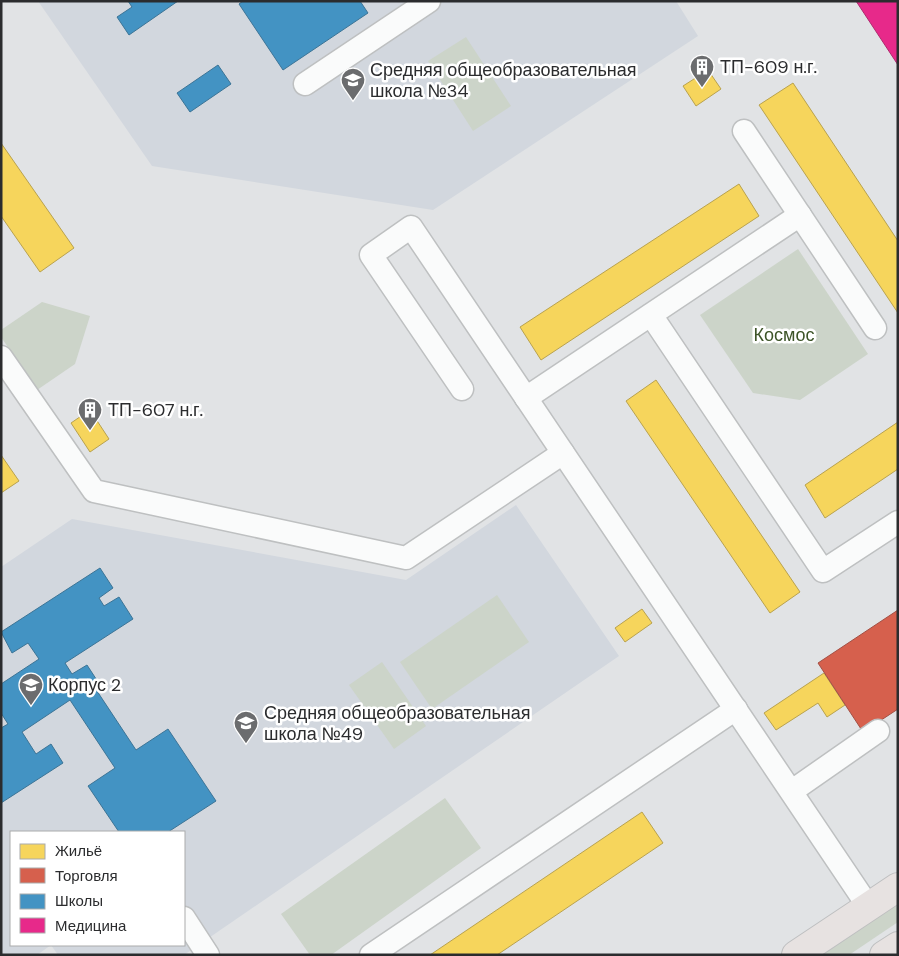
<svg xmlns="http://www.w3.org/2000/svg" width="899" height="956" viewBox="0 0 899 956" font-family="'DM Sans',sans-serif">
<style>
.built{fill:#d2d7de}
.green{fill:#ccd4c9}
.homes{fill:#f6d55c;stroke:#b9a24e}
.shops{fill:#d6604d;stroke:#a35044}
.schools{fill:#4393c3;stroke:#3c7496}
.health{fill:#e7298a;stroke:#af2a6e}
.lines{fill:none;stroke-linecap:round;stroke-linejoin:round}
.minor-casing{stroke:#bec0c1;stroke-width:25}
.major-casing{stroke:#bebfc0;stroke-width:30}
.minor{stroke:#fafbfb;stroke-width:22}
.major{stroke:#e7e2e1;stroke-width:28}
.labels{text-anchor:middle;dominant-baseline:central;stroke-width:5;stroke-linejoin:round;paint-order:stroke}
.poi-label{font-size:18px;fill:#2b2c2e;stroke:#fff;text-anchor:start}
.park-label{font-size:18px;fill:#3d5428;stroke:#fff}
</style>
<rect width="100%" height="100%" fill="#e1e3e5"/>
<g class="built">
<path d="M38 1H676L698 36 433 210 152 166Z"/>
<path d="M516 505 619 656 184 955H58L51 945H184V832H11V945H51L37 955H1V567L72 519 406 580Z"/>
</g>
<g class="green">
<path d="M466 37 511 106 473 131 428 61Z"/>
<path d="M798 249 868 354 800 400 753 393 700 315Z"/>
<path d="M42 302 90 316 75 364 37 390 1 337V330Z"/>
<path d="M497 595 529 642 432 709 400 662Z"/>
<path d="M382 662 426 726 394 749 349 685Z"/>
<path d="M445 798 481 848 331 955H310L281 914Z"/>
<path d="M898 901V922L849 955H818Z"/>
</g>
<g class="homes">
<path d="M708 70 721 89 696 106 683 86Z"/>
<path d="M793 83 898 241V313L759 105Z"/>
<path d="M1 143 74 248 40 272 1 216Z"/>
<path d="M739 184 759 216 541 360 520 327Z"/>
<path d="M656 380 800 592 770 613 626 401Z"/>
<path d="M90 410 109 439 90 452 71 423Z"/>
<path d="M898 422V469L825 518 805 485Z"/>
<path d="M1 455 19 481 1 493Z"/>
<path d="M642 609 652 623 625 642 615 628Z"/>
<path d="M824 673 845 705 827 717 818 703 776 730 764 713Z"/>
<path d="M642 812 663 843 497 955H430Z"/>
</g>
<path class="shops" d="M898 610V709L863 732 818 663Z"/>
<g class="schools">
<path d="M128 1H178L129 35 117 17 132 7Z"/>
<path d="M243 1H360L368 13 283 70 239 4Z"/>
<path d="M218 65 231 84 190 112 177 93Z"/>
<path d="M100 568 113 588 99 598 104 606 119 597 133 619 65 663 72 674 87 665 102 688 97 691 136 750 168 729 216 801 168 832H119L88 786 115 768 70 700 22 732 36 754 51 744 63 763 1 803V728L8 724 1 713V684L39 659 28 643 12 653 1 632Z"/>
</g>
<path class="health" d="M856 1H898V65Z"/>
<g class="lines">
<defs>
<g id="minor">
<path d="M305 84 429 1"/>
<path d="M744 131 875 328"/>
<path d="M651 315 823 571 898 522"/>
<path d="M1 357 94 491 406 558 563 453"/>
<path d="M462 389 371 255 411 227 868 906"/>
<path d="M526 398 800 215"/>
<path d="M792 791 878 731"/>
<path d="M184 918 208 955"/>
<path d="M371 955 736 709"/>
</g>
<g id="major">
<path d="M796 955 898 887"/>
<path d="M884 955 898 946"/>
</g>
</defs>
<use href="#minor" class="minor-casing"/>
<use href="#major" class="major-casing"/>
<use href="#minor" class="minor"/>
<use href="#major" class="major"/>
</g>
<defs>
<symbol id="building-pin" viewBox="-11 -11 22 30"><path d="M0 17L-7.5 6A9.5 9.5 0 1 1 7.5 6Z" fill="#6b6c6e" stroke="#fff"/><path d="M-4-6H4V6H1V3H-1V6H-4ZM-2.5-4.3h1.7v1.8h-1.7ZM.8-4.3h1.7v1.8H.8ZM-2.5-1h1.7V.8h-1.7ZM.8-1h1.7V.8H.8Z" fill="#fff"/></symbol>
<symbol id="school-pin" viewBox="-11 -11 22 30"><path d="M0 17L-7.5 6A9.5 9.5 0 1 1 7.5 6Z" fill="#6b6c6e" stroke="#fff"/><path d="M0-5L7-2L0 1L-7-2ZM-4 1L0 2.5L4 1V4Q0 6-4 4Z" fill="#fff"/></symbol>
</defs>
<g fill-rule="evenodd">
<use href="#building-pin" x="688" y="53" width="28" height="38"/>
<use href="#school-pin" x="339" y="66" width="28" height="38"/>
<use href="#building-pin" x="76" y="396" width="28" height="38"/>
<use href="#school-pin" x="17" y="671" width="28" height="38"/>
<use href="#school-pin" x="232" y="709" width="28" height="38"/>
</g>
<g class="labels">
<g class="poi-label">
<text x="720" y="67">ТП-609 н.г.</text>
<text x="370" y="70">Средняя общеобразовательная<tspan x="370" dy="21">школа №34</tspan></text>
<text x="108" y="410">ТП-607 н.г.</text>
<text x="48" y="685">Корпус 2</text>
<text x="264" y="713">Средняя общеобразовательная<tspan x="264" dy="21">школа №49</tspan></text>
</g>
<g class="park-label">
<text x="784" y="335">Космос</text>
</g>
</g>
<rect width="899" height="956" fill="none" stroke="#2b2c2e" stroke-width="5"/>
<rect x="10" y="831" width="175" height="115" fill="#ffffff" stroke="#aaabab"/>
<rect x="20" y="844" width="25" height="15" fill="#f6d55c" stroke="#aaabab"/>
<text x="55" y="856" font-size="15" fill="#2b2c2e">Жильё</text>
<rect x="20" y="868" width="25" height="15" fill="#d6604d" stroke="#aaabab"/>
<text x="55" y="881" font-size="15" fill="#2b2c2e">Торговля</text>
<rect x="20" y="894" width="25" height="15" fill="#4393c3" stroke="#aaabab"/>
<text x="55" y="906" font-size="15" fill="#2b2c2e">Школы</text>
<rect x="20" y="918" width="25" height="15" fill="#e7298a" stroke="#aaabab"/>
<text x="55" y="931" font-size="15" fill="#2b2c2e">Медицина</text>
</svg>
